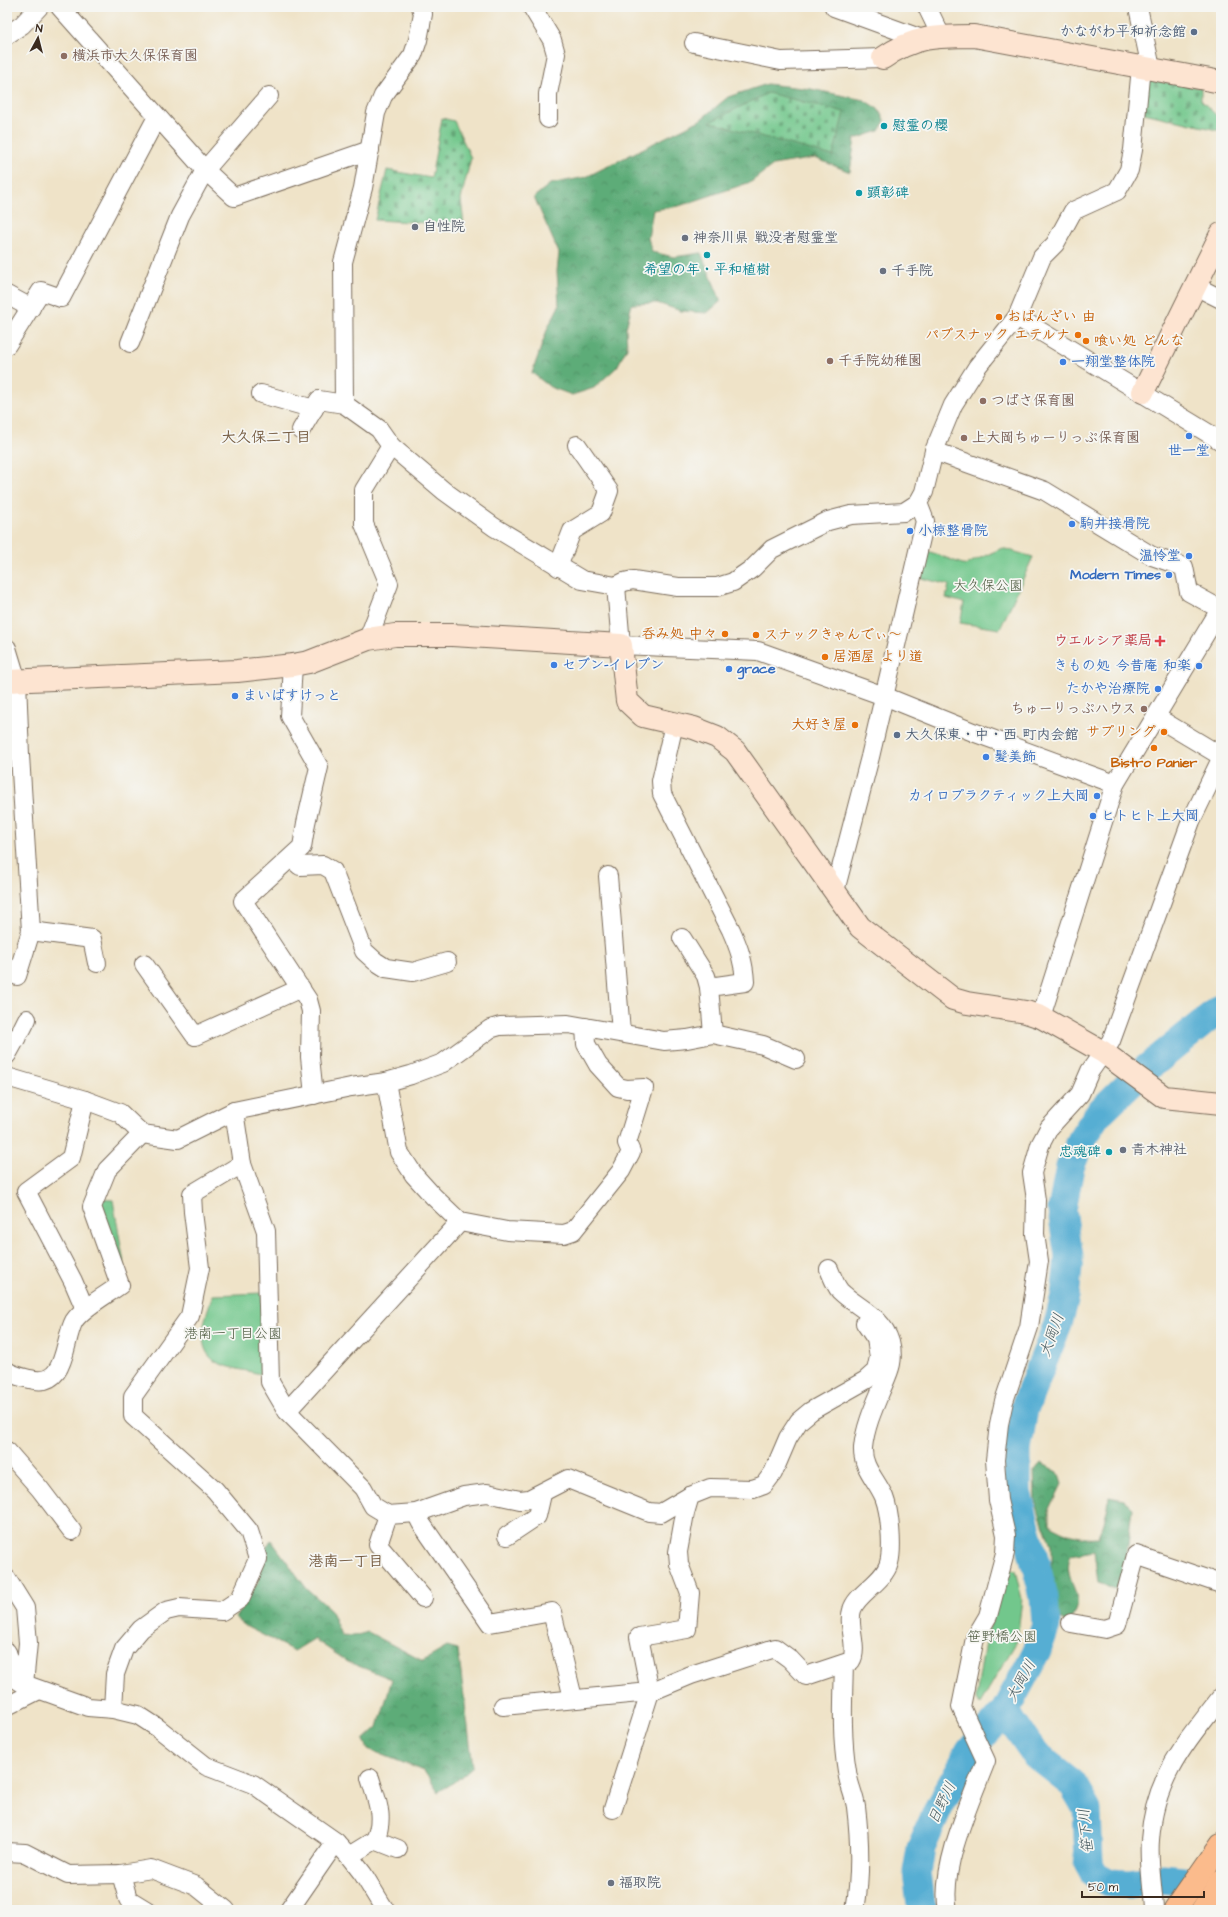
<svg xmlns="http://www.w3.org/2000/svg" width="1228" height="1917" viewBox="0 0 1228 1917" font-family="'Architects Daughter','Klee One',sans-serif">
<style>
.green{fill:#72c78c;stroke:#567855}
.forest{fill:url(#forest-crowns);stroke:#4c6b4b}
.cemetery{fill:url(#cemetery-stones);stroke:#567855}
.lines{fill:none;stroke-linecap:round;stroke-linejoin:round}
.river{stroke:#56aed3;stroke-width:29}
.street-casing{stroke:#7a6b5a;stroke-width:20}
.secondary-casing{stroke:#7a6b5a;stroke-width:24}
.primary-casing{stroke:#7a6b5a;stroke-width:24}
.street{stroke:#fff;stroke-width:18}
.secondary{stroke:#fde4d1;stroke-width:22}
.primary{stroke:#fbbb8c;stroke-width:22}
.service-dot{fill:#5c6f8a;stroke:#f6f6f2;stroke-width:1.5}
.education-dot{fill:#8d6e63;stroke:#f6f6f2;stroke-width:1.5}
.culture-dot{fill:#0f9aa8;stroke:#f6f6f2;stroke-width:1.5}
.worship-dot{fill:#6b7280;stroke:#f6f6f2;stroke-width:1.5}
.food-dot{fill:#e8710a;stroke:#f6f6f2;stroke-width:1.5}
.shop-dot{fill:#3f7fe0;stroke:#f6f6f2;stroke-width:1.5}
.health-dot{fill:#e0444e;stroke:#f6f6f2;stroke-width:1.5}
.labels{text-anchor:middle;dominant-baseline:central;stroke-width:3.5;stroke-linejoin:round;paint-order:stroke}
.service-label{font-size:14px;font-weight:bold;fill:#4e5e75;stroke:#f6f6f2;text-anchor:end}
.education-label{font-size:14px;font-weight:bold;fill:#785e54;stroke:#f6f6f2;text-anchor:start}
.culture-label{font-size:14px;font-weight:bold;fill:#0d838f;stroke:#f6f6f2;text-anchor:start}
.worship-label{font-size:14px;font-weight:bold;fill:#5b616d;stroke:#f6f6f2;text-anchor:start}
.food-label{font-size:14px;font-weight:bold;fill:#c56008;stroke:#f6f6f2;text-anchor:start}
.shop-label{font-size:14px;font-weight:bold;fill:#366cbe;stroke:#f6f6f2;text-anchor:start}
.park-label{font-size:14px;fill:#4c593f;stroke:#f6f6f2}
.health-label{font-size:14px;font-weight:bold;fill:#be3a42;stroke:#f6f6f2;text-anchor:end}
.neighbourhood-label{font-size:15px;font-weight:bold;fill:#745a3f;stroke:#f6f6f2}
.water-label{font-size:15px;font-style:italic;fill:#44585d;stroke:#f6f6f2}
</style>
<defs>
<pattern id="forest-crowns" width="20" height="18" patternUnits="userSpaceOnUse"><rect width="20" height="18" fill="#5dac78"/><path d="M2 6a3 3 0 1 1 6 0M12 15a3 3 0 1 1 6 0" fill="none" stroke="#4e8c62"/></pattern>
<pattern id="cemetery-stones" width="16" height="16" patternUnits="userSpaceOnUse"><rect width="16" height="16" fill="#72c78c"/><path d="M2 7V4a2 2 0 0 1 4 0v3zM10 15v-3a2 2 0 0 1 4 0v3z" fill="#5fa272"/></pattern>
</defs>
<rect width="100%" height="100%" fill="#f6f6f2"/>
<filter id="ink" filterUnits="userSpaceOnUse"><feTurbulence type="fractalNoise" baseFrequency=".025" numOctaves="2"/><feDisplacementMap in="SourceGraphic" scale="8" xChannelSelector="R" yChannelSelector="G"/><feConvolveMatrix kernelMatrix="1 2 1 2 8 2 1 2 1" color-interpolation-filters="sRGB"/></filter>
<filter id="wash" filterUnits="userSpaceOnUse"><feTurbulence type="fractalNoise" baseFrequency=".012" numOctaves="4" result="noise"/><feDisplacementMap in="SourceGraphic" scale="16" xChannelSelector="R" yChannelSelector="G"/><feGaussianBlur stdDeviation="0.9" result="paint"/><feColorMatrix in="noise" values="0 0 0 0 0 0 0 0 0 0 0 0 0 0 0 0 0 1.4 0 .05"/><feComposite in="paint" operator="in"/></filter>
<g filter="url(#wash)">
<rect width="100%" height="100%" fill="#efe3c8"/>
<g class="green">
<path d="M1002 548 1033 557 1000 629 960 623 964 603 946 598 949 585 921 578 928 551 965 565Z"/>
<path d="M100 1199 113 1200 125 1269 118 1270 96 1209Z"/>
<path d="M262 1293 264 1375C250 1371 232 1369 218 1363 193 1350 205 1316 213 1295Z"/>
<path d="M1007 1567 1015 1570 1022 1599 1017 1641 980 1704 976 1697 985 1642Z"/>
</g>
<g class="forest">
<path d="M767 84 811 89 864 100 878 109 885 121 879 131 855 139 850 172 815 158 773 165 751 182 679 206 653 210 648 238 652 252 674 257 701 253 721 301 707 313 681 311 657 303 632 304 626 328 627 348 617 367 594 388 572 395 550 387 532 373 548 327 559 306 557 271 559 253 534 197 550 184 586 177 700 120 728 97Z"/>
<path d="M1041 1463 1058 1472 1062 1484 1049 1511V1524C1065 1533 1080 1540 1099 1538L1108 1508 1109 1497 1124 1500 1132 1507 1125 1574 1115 1588 1098 1583 1094 1551 1071 1555C1062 1577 1080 1588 1077 1608 1076 1613 1070 1620 1067 1624L1053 1614 1051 1591V1546L1035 1501 1034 1471Z"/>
<path d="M271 1540 307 1589 330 1609 341 1635 354 1636 368 1632 423 1661 447 1647 458 1650 473 1766 455 1782 438 1792 424 1771 368 1749 364 1740 378 1727 392 1679 348 1662 314 1639 294 1651 247 1627 235 1618 258 1582 265 1549Z"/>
</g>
<g class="cemetery">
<path d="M1150 80 1201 88V100L1221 120V131L1144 113 1145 86Z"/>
<path d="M768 93 844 112 833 156 710 122Z"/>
<path d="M442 118 454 121 471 158 461 199 464 225 375 220 387 170 431 178Z"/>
</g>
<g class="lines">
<g class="river">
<path d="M1005 1711 1036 1755 1072 1783 1087 1809 1089 1862 1096 1875 1111 1883 1129 1884 1161 1879 1184 1881 1218 1895"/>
<path d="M923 1910 921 1905 917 1872 921 1848 940 1805 970 1751 1005 1711 1037 1651 1046 1625 1044 1597 1017 1492V1450L1024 1409 1058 1324 1065 1297 1069 1257 1062 1210 1070 1167 1082 1139 1099 1113 1135 1078 1221 1008"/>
</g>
</g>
</g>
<g filter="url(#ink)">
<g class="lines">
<defs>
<g id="street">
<path d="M60 7 205 170 234 197 370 150"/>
<path d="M421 7 423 14 418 40 413 55 383 96 376 113 363 188 343 262 344 404 379 429 391 446 444 491 494 527 582 580 616 586 624 582 633 580 678 587H717L733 582 753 568 772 549 828 521 851 515 904 512 918 503 924 492 934 451 953 405 977 367 1017 317 1042 257 1055 244 1073 211 1117 191 1129 170 1133 150 1141 67"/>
<path d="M532 7 552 40 556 54 548 94V119"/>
<path d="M834 7 922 39"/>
<path d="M927 7 941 36"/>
<path d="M1138 7 1151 68"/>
<path d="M7 35 22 25 39 7"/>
<path d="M694 43 781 61 883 58"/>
<path d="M1195 286 1221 299"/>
<path d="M7 295 31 308"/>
<path d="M1017 317 1221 441"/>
<path d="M130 343 180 216 205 170 269 96"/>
<path d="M7 345 41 291 61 298 157 117"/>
<path d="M261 394 314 409"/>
<path d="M301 430 319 400 344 404"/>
<path d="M934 451 1045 491 1152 556 1184 567 1189 592 1220 609"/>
<path d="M558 567 572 531 601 513 609 491 577 445"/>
<path d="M616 586 621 645 758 651 884 696 973 732 1115 784"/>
<path d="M368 639 389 584 364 524V490L391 446"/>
<path d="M7 648 17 681 20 755 31 931 17 976"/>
<path d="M293 665 290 716 319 767 306 823 302 847 243 901 308 1000 311 1011 310 1057 314 1095"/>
<path d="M1156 717 1221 756"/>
<path d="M674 724 661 781 662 794 731 930C739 948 744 962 745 982L709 987"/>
<path d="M292 859 300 866 323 865 333 871 364 951 375 961 386 968 413 972 447 962"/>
<path d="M608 876 621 1032"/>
<path d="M835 891 870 757 925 521 918 503"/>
<path d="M31 931 92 939 97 963"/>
<path d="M682 938 706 976 709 987 713 1034"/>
<path d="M144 964 195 1036 301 988"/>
<path d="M1041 1017 1115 784 1221 608"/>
<path d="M22 1029 27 1019"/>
<path d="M7 1055 17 1037"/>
<path d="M7 1077 85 1100 120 1113 142 1134 178 1139 234 1111 351 1087 386 1082 411 1075 443 1063 490 1029 500 1026 568 1024 664 1041 687 1039 713 1034 763 1045 796 1059"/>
<path d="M386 1082 399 1152 414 1175 433 1196 460 1222 507 1231 564 1234 573 1231 621 1171 631 1152 627 1143 644 1088 627 1089 618 1087 598 1065 586 1044 585 1027"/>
<path d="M234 1111 242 1164 266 1231 270 1382 287 1411 363 1488 373 1506 388 1515 416 1513 464 1496 487 1493 520 1500 529 1499 568 1479 649 1512 661 1513 690 1496"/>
<path d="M85 1309 73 1281 26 1191 71 1158 85 1100"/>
<path d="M7 1371C14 1376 22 1377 30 1379 67 1389 63 1341 74 1321 82 1308 108 1294 120 1285L92 1207 107 1170 142 1134"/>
<path d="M287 1411 460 1222"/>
<path d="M7 1451 40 1489 72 1531"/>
<path d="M416 1513 421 1523 490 1623 552 1612 573 1698"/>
<path d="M388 1515 378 1545 423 1598"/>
<path d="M507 1536 537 1516 542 1494"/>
<path d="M7 1579 25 1608 28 1643 24 1684"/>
<path d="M1071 1623 1105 1629 1117 1625 1136 1555 1221 1584"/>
<path d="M7 1652 16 1679 24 1684 88 1707 113 1709 138 1715 158 1728 206 1766 253 1784 336 1842 349 1856 363 1874 385 1910"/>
<path d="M844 1664C843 1700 841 1736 847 1771 848 1783 854 1794 856 1807 860 1840 861 1876 855 1910"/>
<path d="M7 1706 39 1690"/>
<path d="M503 1706 650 1692 691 1675 775 1648 790 1659 806 1676 851 1661C859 1649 847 1625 852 1610 856 1594 884 1582 889 1563 893 1548 890 1512 884 1497 877 1480 862 1468 863 1448 865 1427 874 1407 882 1388 889 1372 895 1361 890 1342 882 1315 857 1308 840 1291 835 1285 832 1276 829 1269"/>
<path d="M113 1709 115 1674 124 1649 141 1629 166 1611 179 1608 222 1611 240 1599 258 1559 249 1531 215 1490 133 1416V1396L190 1316 200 1268 193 1212 192 1194 242 1164"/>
<path d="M370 1778C377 1801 385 1817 375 1840"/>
<path d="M613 1809 650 1692 639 1637 687 1629 690 1593 679 1564 678 1552 685 1513 690 1496 710 1488 753 1489 764 1485 773 1473 788 1438 799 1421 811 1411 866 1380 876 1371 879 1357 876 1339 865 1323"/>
<path d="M7 1852 25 1853 68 1875 121 1874 151 1869 196 1886 226 1910"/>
<path d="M349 1856 375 1840 398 1849"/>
<path d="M121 1874 128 1899 146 1910"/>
<path d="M289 1910 336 1842"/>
<path d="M948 1910C939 1869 971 1800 986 1761L961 1707 975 1638 988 1616 1005 1553 1006 1535 998 1500 995 1460 999 1424 1004 1401 1029 1327 1039 1261 1035 1234 1036 1200 1032 1173 1040 1145 1049 1128 1080 1094 1090 1071 1111 1041 1191 821 1221 759"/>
<path d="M1154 1910C1153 1887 1148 1862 1150 1840 1154 1778 1185 1744 1221 1697"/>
</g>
<g id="secondary">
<path d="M883 58C914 36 937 36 974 36L1221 82"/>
<path d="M1143 392 1221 234"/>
<path d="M7 681 237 671 293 665 309 662 368 639 395 635H452L621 645 627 701 643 716 694 728 717 737 735 751 860 927 953 999 967 1003 1026 1012 1041 1017 1103 1052 1164 1097 1221 1103"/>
</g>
<g id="primary">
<path d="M1175 1910 1221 1844"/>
<path d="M1202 1910 1221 1881"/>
</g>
</defs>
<use href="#street" class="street-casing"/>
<use href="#secondary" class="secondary-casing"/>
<use href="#primary" class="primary-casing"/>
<use href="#street" class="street"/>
<use href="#secondary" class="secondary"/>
<use href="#primary" class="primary"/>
</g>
</g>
<g class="service-dot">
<circle cx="1194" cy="32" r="4"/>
<circle cx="897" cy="735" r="4"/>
</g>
<g class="education-dot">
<circle cx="64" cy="56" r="4"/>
<circle cx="830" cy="361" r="4"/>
<circle cx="983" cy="401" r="4"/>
<circle cx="964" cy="438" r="4"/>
<circle cx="1144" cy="709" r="4"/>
</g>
<g class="culture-dot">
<circle cx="884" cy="126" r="4"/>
<circle cx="859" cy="193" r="4"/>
<circle cx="707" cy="255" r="4"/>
<circle cx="1109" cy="1152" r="4"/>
</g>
<g class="worship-dot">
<circle cx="415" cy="227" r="4"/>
<circle cx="685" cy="238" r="4"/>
<circle cx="883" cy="271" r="4"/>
<circle cx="1123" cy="1150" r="4"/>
<circle cx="611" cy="1883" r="4"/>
</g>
<g class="food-dot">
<circle cx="999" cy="317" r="4"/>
<circle cx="1078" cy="335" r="4"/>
<circle cx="1086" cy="341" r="4"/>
<circle cx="725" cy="634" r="4"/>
<circle cx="756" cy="635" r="4"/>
<circle cx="825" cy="657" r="4"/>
<circle cx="855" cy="725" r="4"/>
<circle cx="1164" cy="732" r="4"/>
<circle cx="1154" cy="748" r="4"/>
</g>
<g class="shop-dot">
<circle cx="1063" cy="362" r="4"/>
<circle cx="1189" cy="436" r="4"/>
<circle cx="1072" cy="524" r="4"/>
<circle cx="910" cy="531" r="4"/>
<circle cx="1189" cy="556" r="4"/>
<circle cx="1169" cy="575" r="4"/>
<circle cx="554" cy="665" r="4"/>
<circle cx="1199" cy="666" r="4"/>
<circle cx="729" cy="669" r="4"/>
<circle cx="1158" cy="689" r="4"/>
<circle cx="235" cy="696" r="4"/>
<circle cx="986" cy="757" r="4"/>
<circle cx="1097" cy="796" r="4"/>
<circle cx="1093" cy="816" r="4"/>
</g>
<path class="health-dot" d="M1158 635h4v4h4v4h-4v4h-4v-4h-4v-4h4z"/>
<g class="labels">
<g class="service-label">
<text x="1186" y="32">かながわ平和祈念館</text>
<text x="905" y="735" text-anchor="start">大久保東・中・西 町内会館</text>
</g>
<g class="education-label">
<text x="72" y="56">横浜市大久保保育園</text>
<text x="838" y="361">千手院幼稚園</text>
<text x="991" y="401">つばさ保育園</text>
<text x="972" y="438">上大岡ちゅーりっぷ保育園</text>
<text x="1136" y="709" text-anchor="end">ちゅーりっぷハウス</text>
</g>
<g class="culture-label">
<text x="892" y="126">慰霊の櫻</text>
<text x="867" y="193">顕彰碑</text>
<text x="707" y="270" text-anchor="middle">希望の年・平和植樹</text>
<text x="1101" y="1152" text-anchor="end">忠魂碑</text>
</g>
<g class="worship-label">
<text x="423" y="227">自性院</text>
<text x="693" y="238">神奈川県 戦没者慰霊堂</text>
<text x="891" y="271">千手院</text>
<text x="1131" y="1150">青木神社</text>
<text x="619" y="1883">福取院</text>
</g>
<g class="food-label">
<text x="1007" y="317">おばんざい 由</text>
<text x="1070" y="335" text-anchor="end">パブスナック エテルナ</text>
<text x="1094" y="341">喰い処 どんな</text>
<text x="717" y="634" text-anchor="end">呑み処 中々</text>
<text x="764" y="635">スナックきゃんでぃ〜</text>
<text x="833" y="657">居酒屋 より道</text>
<text x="847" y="725" text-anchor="end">大好き屋</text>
<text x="1156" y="732" text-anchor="end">サプリング</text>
<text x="1154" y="763" text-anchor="middle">Bistro Panier</text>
</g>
<g class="shop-label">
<text x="1071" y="362">一翔堂整体院</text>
<text x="1189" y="451" text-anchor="middle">世一堂</text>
<text x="1080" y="524">駒井接骨院</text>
<text x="918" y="531">小椋整骨院</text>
<text x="1181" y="556" text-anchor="end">温怜堂</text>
<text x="1161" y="575" text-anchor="end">Modern Times</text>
<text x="562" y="665">セブン-イレブン</text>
<text x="1191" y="666" text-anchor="end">きもの処 今昔庵 和楽</text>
<text x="737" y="669">grace</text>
<text x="1150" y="689" text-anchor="end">たかや治療院</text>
<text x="243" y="696">まいばすけっと</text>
<text x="994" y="757">髪美飾</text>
<text x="1089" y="796" text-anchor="end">カイロプラクティック上大岡</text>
<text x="1101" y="816">ヒトヒト上大岡</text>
</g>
<g class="park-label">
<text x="988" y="586">大久保公園</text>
<text x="233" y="1334">港南一丁目公園</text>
<text x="1002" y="1637">笹野橋公園</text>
</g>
<g class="health-label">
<text x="1152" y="641">ウエルシア薬局</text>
</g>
<g class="neighbourhood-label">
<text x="266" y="437">大久保二丁目</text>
<text x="346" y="1561">港南一丁目</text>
</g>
<g class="water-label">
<text transform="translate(1052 1335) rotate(-70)">大岡川</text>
<text transform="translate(1021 1681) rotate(-61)">大岡川</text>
<text transform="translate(942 1803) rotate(-64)">日野川</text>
<text transform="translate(1086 1831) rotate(-96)">笹下川</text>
</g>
</g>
<rect width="1228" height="1917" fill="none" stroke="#f6f6f2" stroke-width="24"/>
<g transform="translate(38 38) rotate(7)" stroke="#f6f6f2" stroke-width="3" paint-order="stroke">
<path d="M0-3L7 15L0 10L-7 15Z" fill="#3b2a1e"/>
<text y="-6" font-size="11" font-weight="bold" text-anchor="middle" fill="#3b2a1e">N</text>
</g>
<path d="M1082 1891v6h122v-6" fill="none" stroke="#3b2a1e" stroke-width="2"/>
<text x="1088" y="1891" font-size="12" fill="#3b2a1e" stroke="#f6f6f2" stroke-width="3" paint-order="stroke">50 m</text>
</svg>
